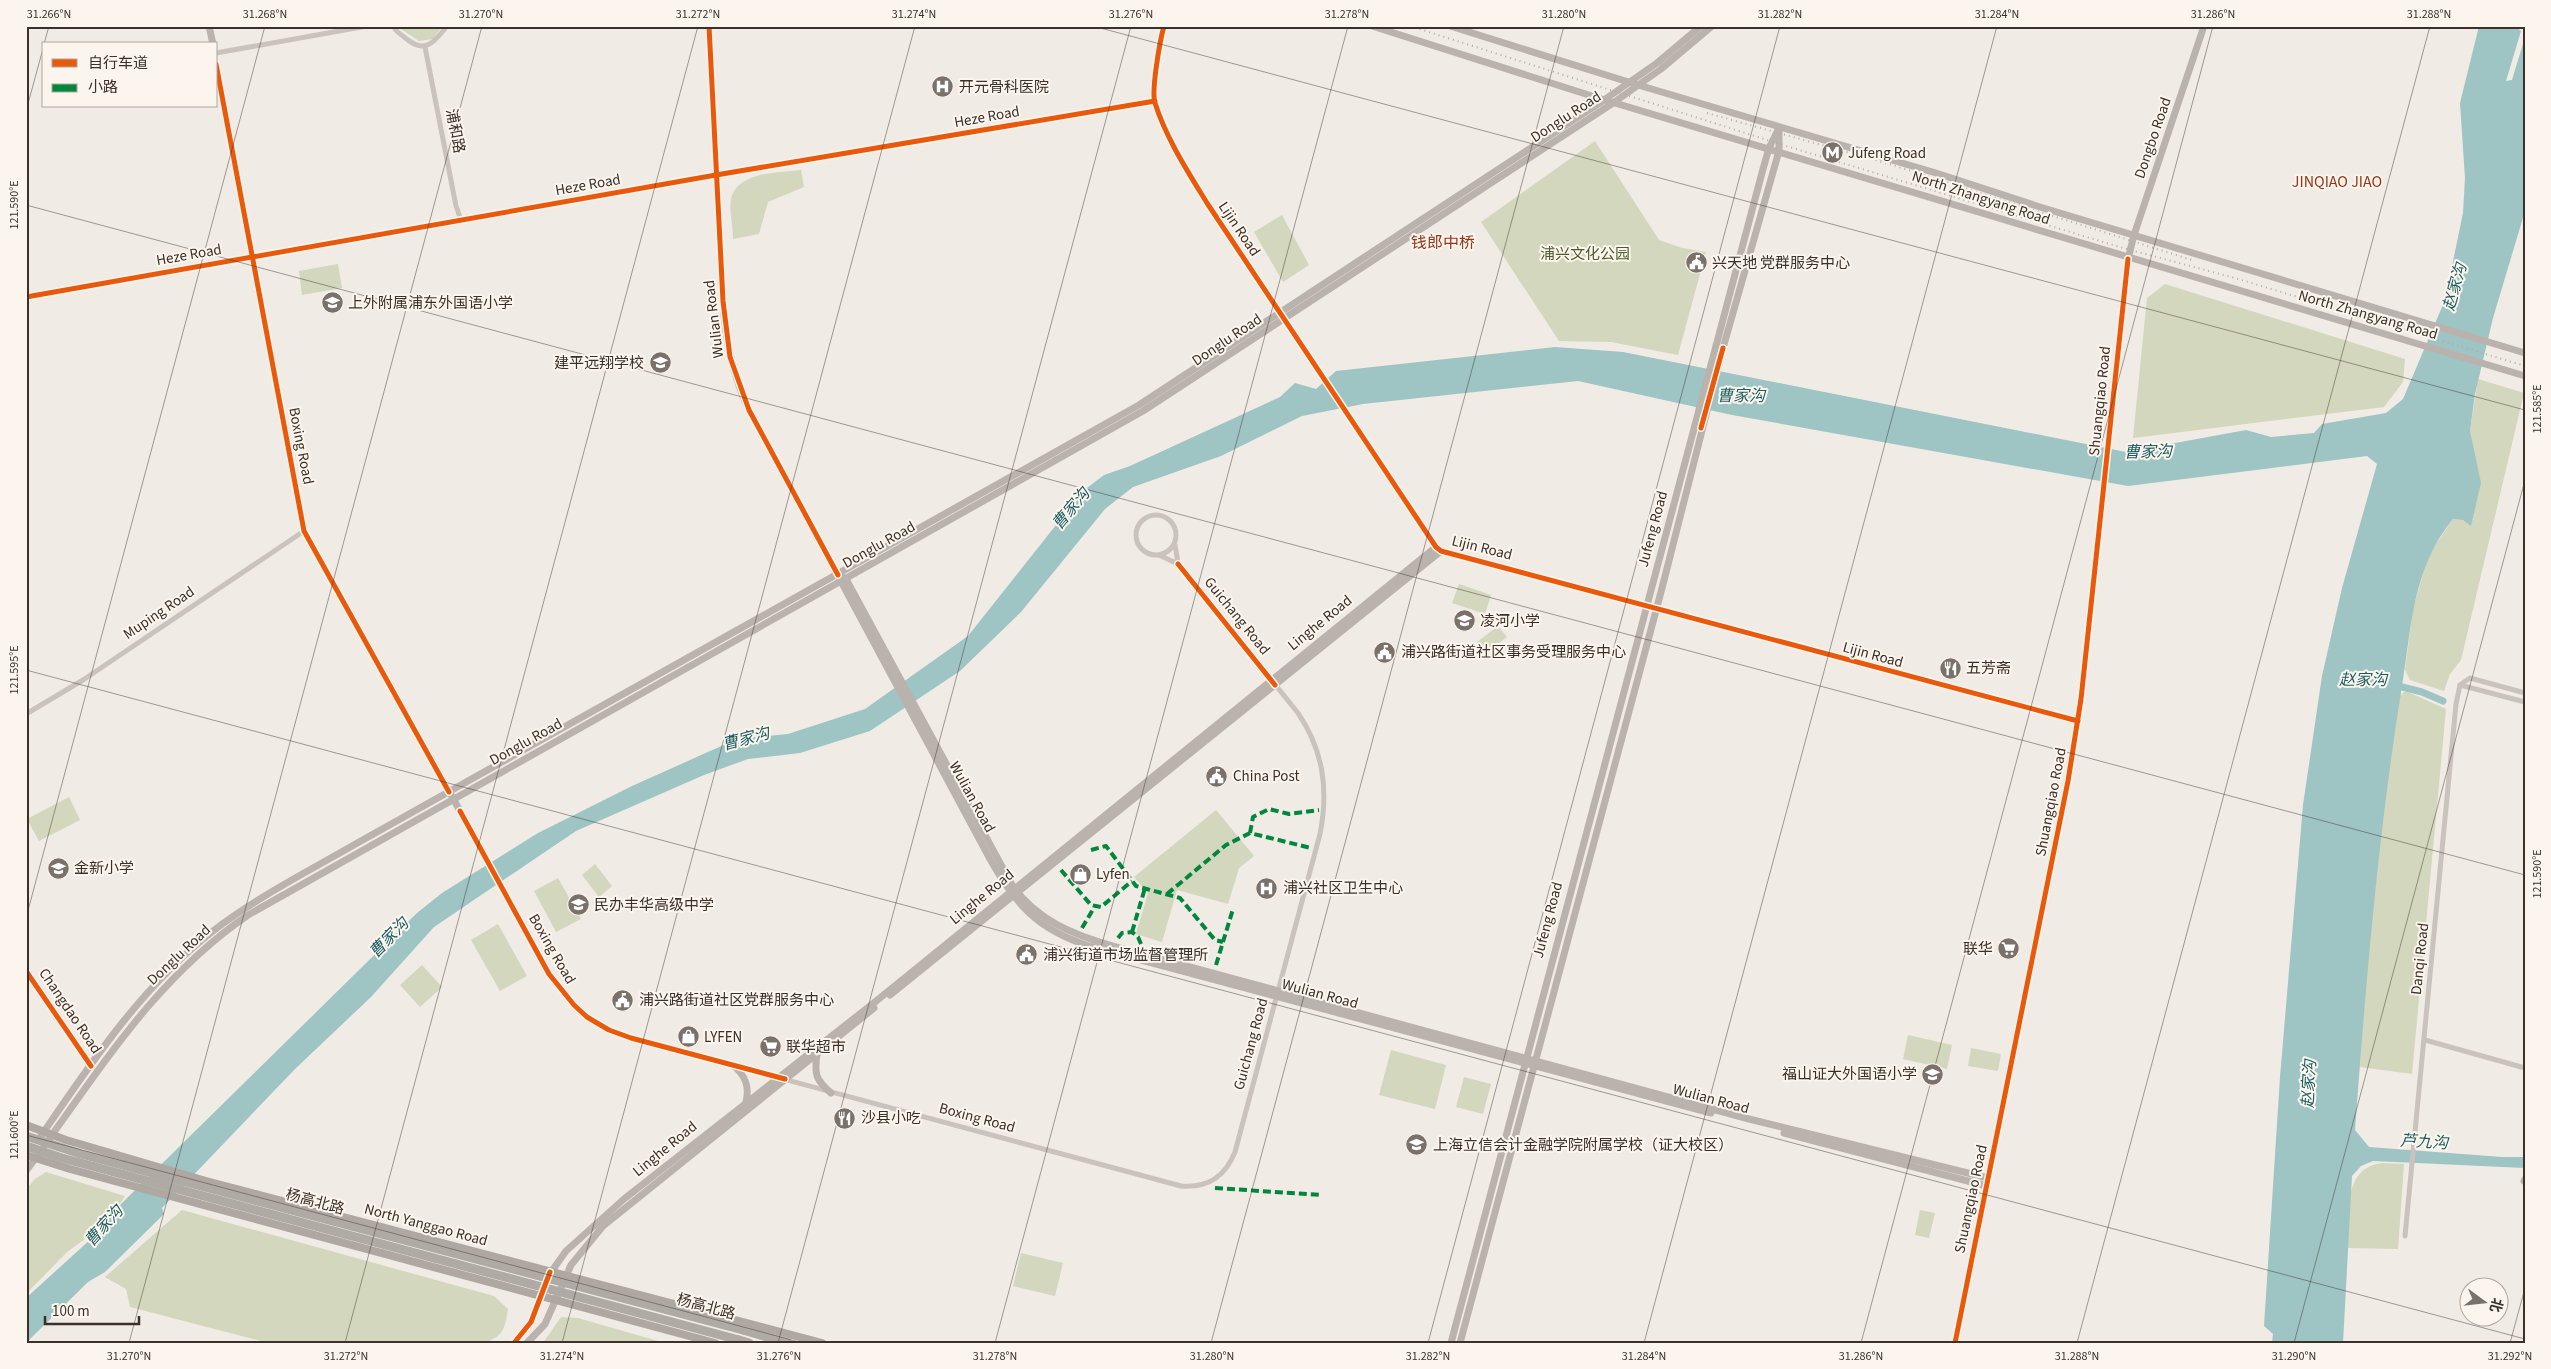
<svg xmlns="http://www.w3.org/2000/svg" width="2551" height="1369" viewBox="0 0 2551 1369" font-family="'Source Sans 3','Noto Sans SC',sans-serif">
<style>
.green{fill:#d2d7bd}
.water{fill:#9ec4c4}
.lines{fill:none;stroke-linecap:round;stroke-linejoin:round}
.canal{stroke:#9ec4c4;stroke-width:7}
.street{stroke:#cac3bd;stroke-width:5}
.secondary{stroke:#bab3ad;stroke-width:7}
.primary{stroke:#afa7a2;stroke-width:8}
.highway{stroke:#afaaa4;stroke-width:9}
.rail{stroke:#b2aca7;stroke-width:2;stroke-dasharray:1 4;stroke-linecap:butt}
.highway-bridge{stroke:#afaaa4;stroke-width:9}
.quiet{stroke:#00873e;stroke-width:4;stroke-dasharray:8 4;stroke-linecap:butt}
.cycleway-casing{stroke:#fcf5ed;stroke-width:8}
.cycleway{stroke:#e8590c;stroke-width:5}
.ticks{fill:none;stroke:#3c302a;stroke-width:1;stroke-opacity:0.45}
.labels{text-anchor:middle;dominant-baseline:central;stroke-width:4;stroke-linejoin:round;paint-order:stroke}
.poi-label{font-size:15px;fill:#3c302a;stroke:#fcf5ed;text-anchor:start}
.street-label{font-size:15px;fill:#3c302a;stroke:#fcf5ed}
.park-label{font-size:15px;fill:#4b5d2b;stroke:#fcf5ed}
.neighbourhood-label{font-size:16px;fill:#93371b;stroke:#fcf5ed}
.water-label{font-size:16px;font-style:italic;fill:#1b5e62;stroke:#fcf5ed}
.neatline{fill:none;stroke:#3c302a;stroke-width:2}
.ticks-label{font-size:12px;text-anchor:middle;fill:#3c302a}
</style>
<rect width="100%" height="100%" fill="#f0ebe5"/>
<g class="green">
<path d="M400 26H442L433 39 419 41 401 29Z"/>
<path d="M1595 141 1659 240 1682 248 1706 252 1678 355 1611 342 1559 341 1481 222Z"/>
<path d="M801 170 804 187 768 202 759 234 733 239C733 227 729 210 731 199 738 171 779 173 801 170Z"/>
<path d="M1282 215 1309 265 1283 282 1254 232Z"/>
<path d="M338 264 342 288 302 295 299 271Z"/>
<path d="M2165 284 2405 359 2403 382 2384 407 2133 438 2147 298Z"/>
<path d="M2478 379 2524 393 2461 660 2450 674 2444 691 2410 680 2405 670 2413 609 2428 556 2453 519 2463 520 2471 525 2480 486 2470 431Z"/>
<path d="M1459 584 1491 595 1485 614 1452 603Z"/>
<path d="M1498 626 1507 637 1486 653 1477 642Z"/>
<path d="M2404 692H2408L2446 709 2412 1074 2360 1067C2368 943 2380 819 2400 696Z"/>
<path d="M69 797 80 820 39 841 27 819Z"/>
<path d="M1216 810 1254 856 1239 868 1228 904 1177 890 1162 942 1136 934 1148 893 1134 877Z"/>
<path d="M595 864 612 886 599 897 582 875Z"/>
<path d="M558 878 581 919 556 932 534 891Z"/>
<path d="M498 924 527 976 500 991 471 940Z"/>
<path d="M422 965 442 987 420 1007 400 985Z"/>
<path d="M1908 1035 1952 1045 1947 1069 1903 1059Z"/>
<path d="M1971 1048 2001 1054 1998 1071 1968 1066Z"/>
<path d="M1391 1050 1446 1065 1435 1109 1379 1095Z"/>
<path d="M1464 1077 1491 1084 1483 1114 1456 1107Z"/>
<path d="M2383 1163 2404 1164 2398 1249 2348 1248C2350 1216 2341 1167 2383 1163Z"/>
<path d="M46 1172 125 1196 107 1223 67 1252 26 1294V1190L35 1179Z"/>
<path d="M182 1210 494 1296 508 1309C505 1329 503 1337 483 1343H269L130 1307 126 1289 105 1277Z"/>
<path d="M1920 1210 1935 1213 1929 1238 1915 1235Z"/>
<path d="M1021 1253 1063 1263 1055 1296 1013 1286Z"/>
<path d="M561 1317 578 1318 665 1343H543Z"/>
</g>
<path class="water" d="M2479 26H2515L2521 31 2506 81 2512 80 2525 37V211L2493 318 2475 394 2470 431 2481 483 2471 526 2463 520 2453 519C2412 569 2412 626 2402 686 2378 834 2366 982 2355 1130L2369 1147 2502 1157H2525V1168L2373 1161 2361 1166 2352 1176 2343 1343H2272L2273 1334 2264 1326 2280 1077 2303 805 2322 676 2342 588 2377 464 2367 456 2128 486 1732 415 1578 381 1363 404 1302 416 1221 456 1133 487 1105 509 1021 612 960 671 870 731 800 753 748 759 704 775 576 831 434 927 371 997 295 1069 162 1208 164 1214 105 1272 88 1282 26 1343V1298L92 1238 122 1203 417 913 442 893 538 833 632 786 737 739 788 734 865 709 968 636 1083 491 1104 475 1130 466 1280 397 1295 383 1316 389 1336 371 1555 347 1623 352 2126 452 2246 430 2271 437 2314 433 2322 424 2386 413 2403 399 2445 300 2463 213 2465 178 2460 103Z"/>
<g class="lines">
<path class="canal" d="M2394 685 2422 692 2443 701"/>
<g class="street">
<path d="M393 26C396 32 403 36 408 40 426 54 435 41 447 26"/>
<path d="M1164 26C1160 40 1151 91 1155 103 1166 138 1188 172 1207 203L1436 547 1441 551 2078 721"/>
<path d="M425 47 456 206 461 220"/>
<path d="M216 53 367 26"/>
<path d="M26 297 716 175 1155 101"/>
<circle cx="1156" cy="535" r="20"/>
<path d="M1175 545 1178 563"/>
<path d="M2460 685 2470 678 2525 693"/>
<path d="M2460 685 2525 702"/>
<path d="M26 714 83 680 304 531"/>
<path d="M460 811C477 843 495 874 512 905 541 960 566 1019 631 1038L1181 1186C1208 1188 1225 1177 1235 1152L1320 834C1329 789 1323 750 1298 713L1178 564 1159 555"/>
<path d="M2425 1040 2525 1068"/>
<path d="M2405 1236 2456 704 2460 685"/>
</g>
<g class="secondary">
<path d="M209 26 213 44"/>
<path d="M709 26 724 315C727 349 735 380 749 410L990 859C1016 905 1037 929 1089 946L1711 1113"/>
<path d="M1372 26 1595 97 2525 376"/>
<path d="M1450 26 1638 85 1936 173 2040 207 2525 353"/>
<path d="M216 64 304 531 460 811"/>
<path d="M838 575 846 579 1012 885C1036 920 1074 935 1113 946L1749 1119 1988 1178 2068 781 2081 699 2128 259 2134 235 2204 26"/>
<path d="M26 971 91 1066"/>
<path d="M890 995 1441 551"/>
<path d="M817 1054C814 1075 816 1080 831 1093"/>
<path d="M733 1065C745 1075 750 1086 746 1102"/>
<path d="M1784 1133 1987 1186 1955 1343"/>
<path d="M41 1136C91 1063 142 986 213 931 256 898 305 873 352 846L1139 405 1604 100 1657 63 1701 26"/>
<path d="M44 1146C106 1060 159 976 248 915L1143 411 1613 103 1661 69 1712 26"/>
<path d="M26 1171 38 1155"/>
<path d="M2524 1181 2525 1179"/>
<path d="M549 1275 566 1251 624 1199 875 1002 1436 547"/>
<path d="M514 1343 531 1322 543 1292"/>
<path d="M527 1343 545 1324 571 1265 603 1226 874 1008"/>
<path d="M1451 1343 1763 169 1769 148 1779 128"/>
<path d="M1460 1343 1661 592 1723 348 1779 151V131"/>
</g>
<g class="primary">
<path d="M26 1125 66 1140 206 1181 822 1343"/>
<path d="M26 1155 70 1169 715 1343"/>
</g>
<g class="highway">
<path d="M743 1330 788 1343"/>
<path d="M739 1340 749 1343"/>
</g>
<g class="rail">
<path d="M1410 26 1786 146 2123 248 2235 278 2525 366"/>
<path d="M1707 113 1886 163 2195 261"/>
</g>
<g class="highway-bridge">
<path d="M26 1136 81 1154 743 1330"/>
<path d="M26 1146 62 1158 739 1340"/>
</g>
<g class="quiet">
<path d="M1250 833 1253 817 1269 809 1289 814 1319 810"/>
<path d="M1091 850 1106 846 1136 886 1180 898 1215 940 1223 942"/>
<path d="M1061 870 1091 905 1101 907 1132 881"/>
<path d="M1167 894 1226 845 1250 833 1311 848"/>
<path d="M1082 928 1095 906"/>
<path d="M1132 932 1145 888"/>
<path d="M1118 938 1122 933 1132 932 1138 937 1141 944"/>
<path d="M1216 965 1233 909"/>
<path d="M1215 1188 1321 1195"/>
</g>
<defs>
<g id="cycleway">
<path d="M709 26 723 301 730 357 749 410 838 575"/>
<path d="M1164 26C1160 40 1151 91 1155 103 1166 138 1188 172 1207 203L1436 547 1441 551 2078 721"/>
<path d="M216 64 304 531 449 792"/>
<path d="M26 297 716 175 1155 101"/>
<path d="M1701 428 1723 348"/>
<path d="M1178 564 1275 685"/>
<path d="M460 811 549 974 574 1005 587 1017 609 1030 631 1038 785 1079"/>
<path d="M26 971 91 1066"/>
<path d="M514 1343 531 1322 550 1272"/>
<path d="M1955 1343 2068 781 2081 699 2128 259"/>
</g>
</defs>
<use href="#cycleway" class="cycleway-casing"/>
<use href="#cycleway" class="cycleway"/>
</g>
<path class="ticks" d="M1093 26 2525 410M44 44 49 26M26 111 44 45M26 205 2525 875M26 670 2525 1339M26 918 265 26M26 1135 803 1343M129 1343 482 26M345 1343 698 26M562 1343 915 26M778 1343 1131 26M995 1343 1348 26M1211 1343 1564 26M1428 1343 1780 26M1644 1343 1997 26M1861 1343 2213 26M2077 1343 2430 26M2294 1343 2525 480M2510 1343 2525 1288"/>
<defs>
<symbol id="hospital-disc" viewBox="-11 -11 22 22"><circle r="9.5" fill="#7b716b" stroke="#fcf5ed"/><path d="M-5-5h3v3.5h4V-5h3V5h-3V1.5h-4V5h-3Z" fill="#fff"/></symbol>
<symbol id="metro-disc" viewBox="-11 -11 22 22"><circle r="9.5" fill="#7b716b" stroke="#fcf5ed"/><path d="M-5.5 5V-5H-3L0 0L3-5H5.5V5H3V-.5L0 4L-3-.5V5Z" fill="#fff"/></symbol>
<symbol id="civic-disc" viewBox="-11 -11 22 22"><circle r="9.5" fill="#7b716b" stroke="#fcf5ed"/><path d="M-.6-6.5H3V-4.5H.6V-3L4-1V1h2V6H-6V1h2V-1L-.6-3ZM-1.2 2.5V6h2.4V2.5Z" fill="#fff"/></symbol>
<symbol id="school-disc" viewBox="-11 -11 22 22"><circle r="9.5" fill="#7b716b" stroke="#fcf5ed"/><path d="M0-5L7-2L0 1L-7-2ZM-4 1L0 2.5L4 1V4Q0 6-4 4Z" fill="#fff"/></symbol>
<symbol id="restaurant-disc" viewBox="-11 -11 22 22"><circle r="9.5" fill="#7b716b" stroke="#fcf5ed"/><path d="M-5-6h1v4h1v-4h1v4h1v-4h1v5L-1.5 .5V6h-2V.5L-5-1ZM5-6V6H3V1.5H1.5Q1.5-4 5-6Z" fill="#fff"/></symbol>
<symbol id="shop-disc" viewBox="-11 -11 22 22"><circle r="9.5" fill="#7b716b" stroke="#fcf5ed"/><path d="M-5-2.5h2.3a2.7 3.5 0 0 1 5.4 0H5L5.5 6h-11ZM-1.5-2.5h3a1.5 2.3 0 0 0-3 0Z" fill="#fff"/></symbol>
<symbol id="supermarket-disc" viewBox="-11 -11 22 22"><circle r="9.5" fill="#7b716b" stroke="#fcf5ed"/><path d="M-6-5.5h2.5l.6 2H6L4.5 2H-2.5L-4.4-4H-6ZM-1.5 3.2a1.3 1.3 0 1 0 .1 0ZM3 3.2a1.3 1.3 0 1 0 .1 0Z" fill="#fff"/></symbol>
</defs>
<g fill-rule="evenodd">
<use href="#hospital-disc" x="930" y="74" width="25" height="25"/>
<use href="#metro-disc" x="1820" y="140" width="25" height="25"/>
<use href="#civic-disc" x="1684" y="250" width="25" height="25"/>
<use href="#school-disc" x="320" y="290" width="25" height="25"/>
<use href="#school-disc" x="648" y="350" width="25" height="25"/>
<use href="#school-disc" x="1452" y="608" width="25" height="25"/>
<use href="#civic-disc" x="1372" y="640" width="25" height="25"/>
<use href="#restaurant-disc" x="1938" y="656" width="25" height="25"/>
<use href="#civic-disc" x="1204" y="764" width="25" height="25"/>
<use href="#school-disc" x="46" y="856" width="25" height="25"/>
<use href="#shop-disc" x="1068" y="862" width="25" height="25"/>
<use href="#hospital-disc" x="1254" y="876" width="25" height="25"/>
<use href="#school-disc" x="566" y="892" width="25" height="25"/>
<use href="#supermarket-disc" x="1996" y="936" width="25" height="25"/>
<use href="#civic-disc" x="1014" y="942" width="25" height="25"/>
<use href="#civic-disc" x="610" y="988" width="25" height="25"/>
<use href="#shop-disc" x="676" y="1024" width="25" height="25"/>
<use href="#supermarket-disc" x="758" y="1034" width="25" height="25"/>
<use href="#school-disc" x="1920" y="1062" width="25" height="25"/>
<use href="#restaurant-disc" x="832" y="1106" width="25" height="25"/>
<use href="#school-disc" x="1404" y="1132" width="25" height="25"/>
</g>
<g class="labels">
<g class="poi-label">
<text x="959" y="87">开元骨科医院</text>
<text x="1848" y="153">Jufeng Road</text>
<text x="1712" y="263">兴天地 党群服务中心</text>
<text x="348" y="303">上外附属浦东外国语小学</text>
<text x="644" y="363" text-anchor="end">建平远翔学校</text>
<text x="1480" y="621">凌河小学</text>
<text x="1401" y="652">浦兴路街道社区事务受理服务中心</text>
<text x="1966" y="668">五芳斋</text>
<text x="1233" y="776">China Post</text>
<text x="74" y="868">金新小学</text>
<text x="1096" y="874">Lyfen</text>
<text x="1283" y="888">浦兴社区卫生中心</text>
<text x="594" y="905">民办丰华高级中学</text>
<text x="1993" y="949" text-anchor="end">联华</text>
<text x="1043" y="955">浦兴街道市场监督管理所</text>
<text x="639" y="1000">浦兴路街道社区党群服务中心</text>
<text x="704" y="1037">LYFEN</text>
<text x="786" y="1047">联华超市</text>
<text x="1917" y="1074" text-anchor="end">福山证大外国语小学</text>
<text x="861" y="1118">沙县小吃</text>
<text x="1433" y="1145">上海立信会计金融学院附属学校（证大校区）</text>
</g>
<g class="street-label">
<text transform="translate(987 117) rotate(-10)">Heze Road</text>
<text transform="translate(1566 117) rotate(-33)">Donglu Road</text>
<text transform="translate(455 131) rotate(79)">浦和路</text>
<text transform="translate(2153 138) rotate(-71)">Dongbo Road</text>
<text transform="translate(588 185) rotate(-10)">Heze Road</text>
<text transform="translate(1981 198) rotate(18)">North Zhangyang Road</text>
<text transform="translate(1239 229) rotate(56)">Lijin Road</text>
<text transform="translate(189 255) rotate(-10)">Heze Road</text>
<text transform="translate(2368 315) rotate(16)">North Zhangyang Road</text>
<text transform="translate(714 319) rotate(-97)">Wulian Road</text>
<text transform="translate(1227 340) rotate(-34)">Donglu Road</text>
<text transform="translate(2100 401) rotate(-84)">Shuangqiao Road</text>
<text transform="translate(301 446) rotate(79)">Boxing Road</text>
<text transform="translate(1653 529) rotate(-75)">Jufeng Road</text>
<text transform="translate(879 545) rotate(-29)">Donglu Road</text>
<text transform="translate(1482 548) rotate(14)">Lijin Road</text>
<text transform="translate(159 613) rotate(-34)">Muping Road</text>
<text transform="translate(1237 616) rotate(51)">Guichang Road</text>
<text transform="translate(1320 623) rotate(-39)">Linghe Road</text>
<text transform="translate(1873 655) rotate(15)">Lijin Road</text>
<text transform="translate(526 742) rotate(-29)">Donglu Road</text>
<text transform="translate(972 797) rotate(61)">Wulian Road</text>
<text transform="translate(2051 802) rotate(-79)">Shuangqiao Road</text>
<text transform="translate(982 897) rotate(-39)">Linghe Road</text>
<text transform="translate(1548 920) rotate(-75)">Jufeng Road</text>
<text transform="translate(552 949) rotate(60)">Boxing Road</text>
<text transform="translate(179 955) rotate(-43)">Donglu Road</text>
<text transform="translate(2420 959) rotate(-84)">Danqi Road</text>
<text transform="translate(1320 994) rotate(15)">Wulian Road</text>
<text transform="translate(70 1011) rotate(56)">Changdao Road</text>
<text transform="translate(1251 1044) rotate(-75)">Guichang Road</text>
<text transform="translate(1711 1099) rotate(15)">Wulian Road</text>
<text transform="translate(977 1118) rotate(15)">Boxing Road</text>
<text transform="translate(665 1149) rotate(-39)">Linghe Road</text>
<text transform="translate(1971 1199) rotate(-78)">Shuangqiao Road</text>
<text transform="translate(315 1202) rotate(15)">杨高北路</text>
<text transform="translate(426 1225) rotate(15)">North Yanggao Road</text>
<text transform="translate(706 1307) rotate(15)">杨高北路</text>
</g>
<g class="park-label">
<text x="1585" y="254">浦兴文化公园</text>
</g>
<g class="neighbourhood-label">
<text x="2337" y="182">JINQIAO JIAO</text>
<text x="1443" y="243">钱郎中桥</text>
</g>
<g class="water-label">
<text transform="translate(2455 287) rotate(-74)">赵家沟</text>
<text x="1741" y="396">曹家沟</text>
<text transform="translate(2148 452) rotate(-1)">曹家沟</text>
<text transform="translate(1071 509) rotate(-50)">曹家沟</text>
<text x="2363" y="680">赵家沟</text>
<text transform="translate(746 739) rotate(-15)">曹家沟</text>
<text transform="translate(389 938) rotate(-46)">曹家沟</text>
<text transform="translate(2309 1084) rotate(-87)">赵家沟</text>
<text transform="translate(2424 1142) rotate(3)">芦九沟</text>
<text transform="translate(104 1226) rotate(-48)">曹家沟</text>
</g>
</g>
<rect width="2551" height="1369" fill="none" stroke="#fcf5ed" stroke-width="55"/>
<rect x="42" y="42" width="175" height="65" fill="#fcf5ed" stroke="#afa69f"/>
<rect x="52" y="59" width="25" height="8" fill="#e8590c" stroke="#afa69f"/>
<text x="88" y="68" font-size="15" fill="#3c302a">自行车道</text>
<rect x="52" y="84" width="25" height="8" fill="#00873e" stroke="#afa69f"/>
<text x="88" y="92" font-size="15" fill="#3c302a">小路</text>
<g transform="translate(2484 1302) rotate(105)"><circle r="24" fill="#fcf5ed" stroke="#afa69f"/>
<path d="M0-4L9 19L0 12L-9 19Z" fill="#7b716b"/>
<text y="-8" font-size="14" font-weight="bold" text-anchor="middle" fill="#3c302a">北</text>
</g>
<path d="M45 1316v8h94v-8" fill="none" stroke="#3c302a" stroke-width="2.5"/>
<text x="52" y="1316" font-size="15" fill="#3c302a" stroke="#fcf5ed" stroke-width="4" paint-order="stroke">100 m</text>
<rect x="28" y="28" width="2496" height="1314" class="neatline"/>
<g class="ticks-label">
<text x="49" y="18">31.266°N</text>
<text x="265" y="18">31.268°N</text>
<text x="481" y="18">31.270°N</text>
<text x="698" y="18">31.272°N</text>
<text x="914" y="18">31.274°N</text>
<text x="1131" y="18">31.276°N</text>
<text x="1347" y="18">31.278°N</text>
<text x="1564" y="18">31.280°N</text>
<text x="1780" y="18">31.282°N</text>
<text x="1997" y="18">31.284°N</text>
<text x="2213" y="18">31.286°N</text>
<text x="2429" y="18">31.288°N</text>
<text transform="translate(14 205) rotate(-90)" y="4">121.590°E</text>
<text transform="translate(2537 409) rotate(-90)" y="4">121.585°E</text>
<text transform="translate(14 670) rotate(-90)" y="4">121.595°E</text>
<text transform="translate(2537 874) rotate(-90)" y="4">121.590°E</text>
<text transform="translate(14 1135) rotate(-90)" y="4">121.600°E</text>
<text x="129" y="1360">31.270°N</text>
<text x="346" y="1360">31.272°N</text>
<text x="562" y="1360">31.274°N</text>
<text x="779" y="1360">31.276°N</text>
<text x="995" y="1360">31.278°N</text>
<text x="1212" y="1360">31.280°N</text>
<text x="1428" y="1360">31.282°N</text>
<text x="1644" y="1360">31.284°N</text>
<text x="1861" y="1360">31.286°N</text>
<text x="2077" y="1360">31.288°N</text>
<text x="2294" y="1360">31.290°N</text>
<text x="2510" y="1360">31.292°N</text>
</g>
</svg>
